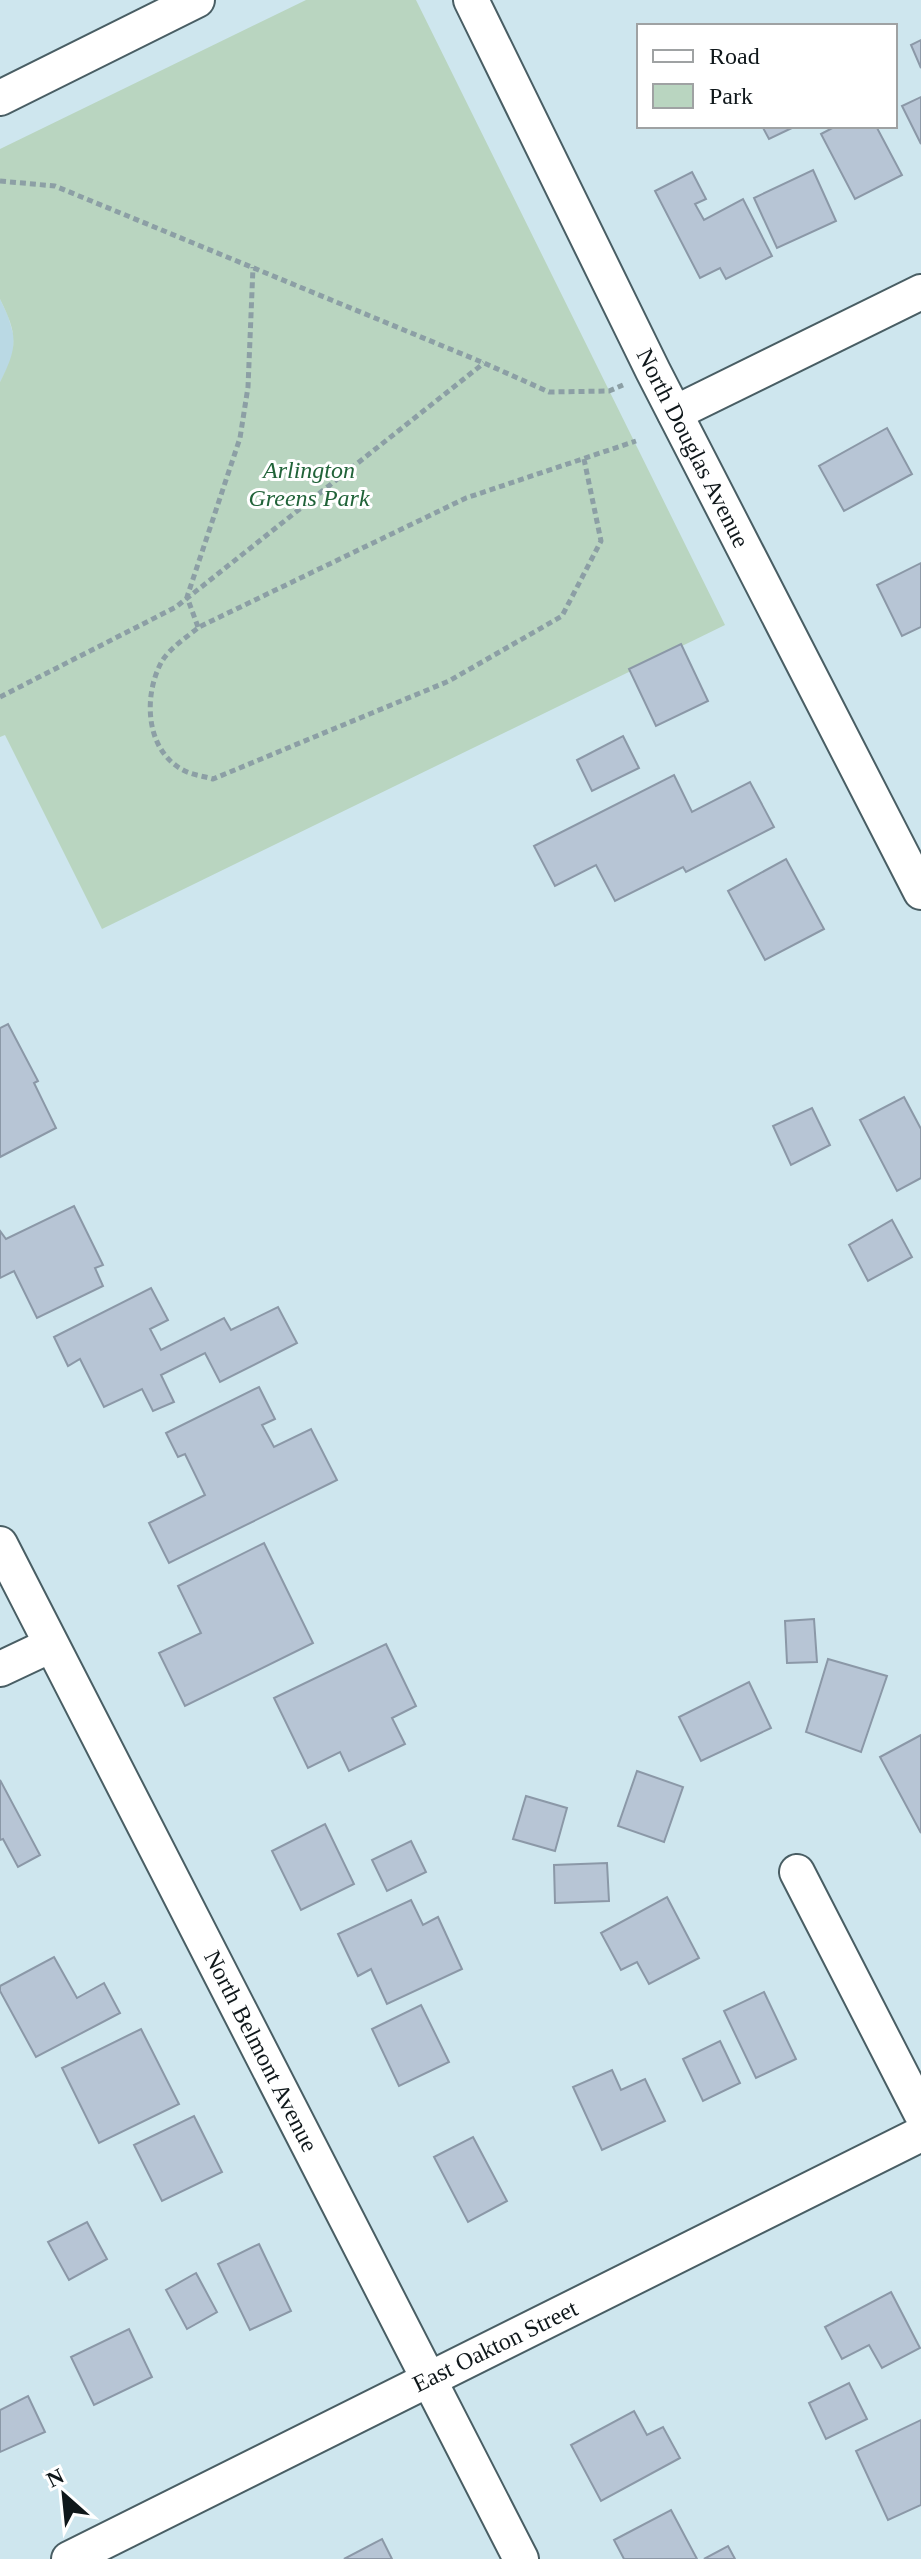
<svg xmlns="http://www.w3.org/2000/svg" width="921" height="2559" viewBox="0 0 921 2559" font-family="Georgia,serif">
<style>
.built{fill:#bad9e4}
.green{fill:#b9d5c0}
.building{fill:#b7c5d5;stroke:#8b98a7;stroke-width:2}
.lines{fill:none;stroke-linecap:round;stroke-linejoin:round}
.street-casing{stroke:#495e64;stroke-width:38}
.path{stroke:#8c9fa5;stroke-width:5;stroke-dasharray:6 4;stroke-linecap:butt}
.street{stroke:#fff;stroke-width:34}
.labels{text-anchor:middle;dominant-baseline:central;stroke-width:6;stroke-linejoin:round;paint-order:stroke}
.street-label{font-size:24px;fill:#0f171a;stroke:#fff}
.park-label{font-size:24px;font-style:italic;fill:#216339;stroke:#fff}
</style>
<rect width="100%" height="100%" fill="#cee6ee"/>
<path class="built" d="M0 299 8 316 14 337 13 357 0 382Z"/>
<path class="green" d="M306 0H416L725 625 102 929 5 735 0 737V382C18 347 18 335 0 299V149Z"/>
<g class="building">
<path d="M921 40V68L911 45Z"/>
<path d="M921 97V144L902 106Z"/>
<path d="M762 126H796L769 139Z"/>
<path d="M836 126H876L902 175 855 199 821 134Z"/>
<path d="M813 170 836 221 777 248 754 198Z"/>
<path d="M692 172 706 199 695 204 704 220 743 199 772 256 726 279 720 268 700 278 655 191Z"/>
<path d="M887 428 912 474 844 511 819 466Z"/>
<path d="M921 563V627L902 636 877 585Z"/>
<path d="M681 644 708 701 656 726 629 669Z"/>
<path d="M623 736 639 768 592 791 577 760Z"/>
<path d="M674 775 692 812 750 782 774 827 686 872 683 867 615 901 596 865 555 886 534 846Z"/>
<path d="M786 859 824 929 765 960 728 891Z"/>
<path d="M8 1024 38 1081 34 1083 56 1128 0 1157V1028Z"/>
<path d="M904 1097 921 1129V1178L897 1191 860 1120Z"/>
<path d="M812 1108 830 1145 791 1165 773 1126Z"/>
<path d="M74 1206 103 1265 95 1268 103 1286 37 1318 14 1271 0 1278V1231L6 1239Z"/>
<path d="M892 1220 912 1257 868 1281 849 1245Z"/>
<path d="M151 1288 168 1320 150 1329 161 1350 224 1318 231 1330 278 1307 297 1343 220 1382 205 1353 161 1375 174 1402 153 1411 142 1389 104 1407 80 1359 68 1366 54 1337Z"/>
<path d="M259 1387 275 1419 262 1425 274 1447 311 1429 337 1480 169 1563 149 1523 205 1495 185 1454 178 1457 166 1433Z"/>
<path d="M264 1543 313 1643 185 1706 159 1653 201 1633 178 1586Z"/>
<path d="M814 1619 817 1662 787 1663 785 1621Z"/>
<path d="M386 1644 416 1706 392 1718 405 1744 349 1771 340 1752 308 1768 274 1698Z"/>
<path d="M828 1659 887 1676 861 1752 806 1732Z"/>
<path d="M749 1682 771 1728 701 1761 679 1717Z"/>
<path d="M921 1735V1833L880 1757Z"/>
<path d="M637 1771 683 1787 664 1842 618 1826Z"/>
<path d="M0 1780 40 1855 18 1867 3 1839 0 1840Z"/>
<path d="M526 1796 567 1808 555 1851 513 1839Z"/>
<path d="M325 1824 354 1884 301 1910 272 1851Z"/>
<path d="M411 1841 426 1872 387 1891 372 1860Z"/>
<path d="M607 1863 609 1901 555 1903 554 1865Z"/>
<path d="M667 1897 699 1958 649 1984 637 1962 621 1970 601 1933Z"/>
<path d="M411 1900 423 1925 438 1917 462 1969 387 2004 371 1969 358 1976 338 1934Z"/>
<path d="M54 1957 77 1998 104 1983 120 2013 36 2057 0 1991V1986Z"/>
<path d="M764 1992 796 2059 756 2078 724 2011Z"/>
<path d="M421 2005 449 2062 399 2086 372 2029Z"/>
<path d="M141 2029 179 2104 99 2143 62 2068Z"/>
<path d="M720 2041 740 2083 703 2101 683 2059Z"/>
<path d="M612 2070 621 2090 645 2079 665 2121 602 2150 573 2087Z"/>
<path d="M194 2116 222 2172 162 2201 134 2145Z"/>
<path d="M473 2137 507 2201 468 2222 434 2157Z"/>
<path d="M87 2222 107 2259 69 2280 48 2242Z"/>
<path d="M259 2244 291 2311 250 2330 218 2264Z"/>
<path d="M196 2273 217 2312 187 2329 166 2290Z"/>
<path d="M891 2292 920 2348 882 2368 869 2345 842 2359 825 2327Z"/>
<path d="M129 2329 152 2377 94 2405 71 2357Z"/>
<path d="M849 2383 867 2419 826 2439 809 2403Z"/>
<path d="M28 2396 45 2432 0 2452V2410Z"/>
<path d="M634 2411 647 2435 663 2427 680 2458 601 2501 571 2445Z"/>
<path d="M921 2420V2505L888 2520 856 2451Z"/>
<path d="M671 2510 697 2559H624L614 2540Z"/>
<path d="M382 2539 392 2559H344Z"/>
<path d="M728 2546 735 2559H704Z"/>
</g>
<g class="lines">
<defs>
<g id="street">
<path d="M471 0 653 371 921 892"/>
<path d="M0 98 197 0"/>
<path d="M675 413 921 292"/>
<path d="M0 1544 521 2559"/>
<path d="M0 1669 51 1645"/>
<path d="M797 1872 921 2113"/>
<path d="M69 2559 921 2134"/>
</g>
</defs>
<use href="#street" class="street-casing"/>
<g class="path">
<path d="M0 181 55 186 484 363 549 392 609 391 623 385"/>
<path d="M584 459 601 541 562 616 449 681 213 779C203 776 192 775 183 770 145 750 143 695 162 661 170 648 187 637 199 627L466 498 636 441"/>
<path d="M198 627 187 597 240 438 248 387 253 267"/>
<path d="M0 697 176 607 484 363"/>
</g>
<use href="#street" class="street"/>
</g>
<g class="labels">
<g class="street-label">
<text transform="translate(693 448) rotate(63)">North Douglas Avenue</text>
<text transform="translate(261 2051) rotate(63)">North Belmont Avenue</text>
<text transform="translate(495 2346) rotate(-26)">East Oakton Street</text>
</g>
<g class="park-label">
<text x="309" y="470">Arlington<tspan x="309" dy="28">Greens Park</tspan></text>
</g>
</g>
<rect x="637" y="24" width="260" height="104" fill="#ffffff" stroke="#9fa2a3" stroke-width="2"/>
<rect x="653" y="50" width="40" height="12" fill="#ffffff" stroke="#9fa2a3" stroke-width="2"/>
<text x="709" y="64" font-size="24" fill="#0f171a">Road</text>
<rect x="653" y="84" width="40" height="24" fill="#b9d5c0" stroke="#9fa2a3" stroke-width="2"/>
<text x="709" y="104" font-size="24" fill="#0f171a">Park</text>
<g transform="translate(64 2495) rotate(333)" stroke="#ffffff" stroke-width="6" paint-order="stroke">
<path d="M0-6L14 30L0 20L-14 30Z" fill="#0f171a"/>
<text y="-12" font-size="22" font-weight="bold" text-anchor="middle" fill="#0f171a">N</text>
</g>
</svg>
